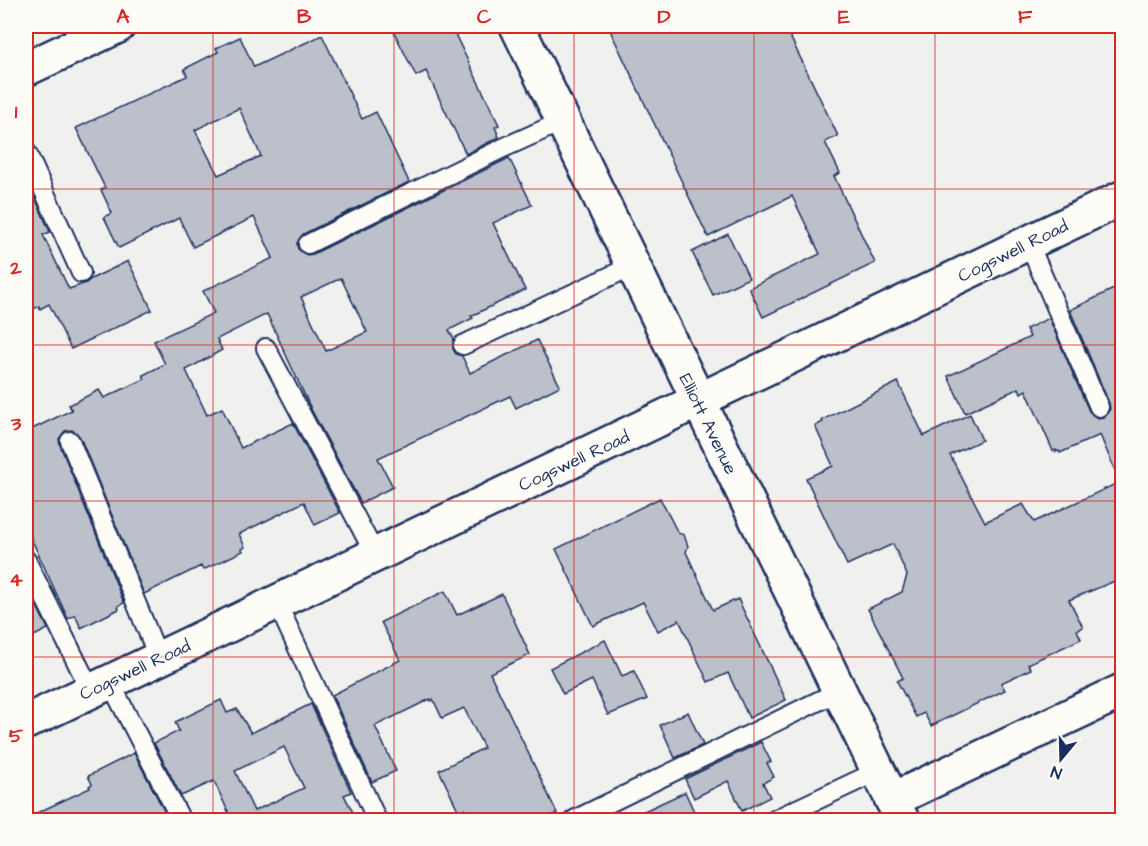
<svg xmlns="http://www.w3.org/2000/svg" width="1148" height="846" viewBox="0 0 1148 846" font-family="'Architects Daughter',sans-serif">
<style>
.building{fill:#bbc0ca;stroke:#1b2f5e;stroke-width:1.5;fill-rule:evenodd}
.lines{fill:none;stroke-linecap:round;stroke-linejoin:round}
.lane-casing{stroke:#1b2f5e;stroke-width:22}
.street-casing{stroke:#1b2f5e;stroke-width:38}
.secondary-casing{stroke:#1b2f5e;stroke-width:38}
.lane{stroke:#fdfcf7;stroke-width:18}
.street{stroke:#fdfcf7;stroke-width:33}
.secondary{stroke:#fdfcf7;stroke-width:33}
.grid{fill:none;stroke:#d62828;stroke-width:1.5;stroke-opacity:0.55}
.labels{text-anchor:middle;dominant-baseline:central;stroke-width:4.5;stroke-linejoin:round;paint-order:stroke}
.street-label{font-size:18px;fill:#1b2f5e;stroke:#fdfcf7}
.neatline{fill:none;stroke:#d62828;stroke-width:2}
.grid-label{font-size:20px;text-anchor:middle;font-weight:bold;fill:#d62828}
</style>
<rect width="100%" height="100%" fill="#f0f0ee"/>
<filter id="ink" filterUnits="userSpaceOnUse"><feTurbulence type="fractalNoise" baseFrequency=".0167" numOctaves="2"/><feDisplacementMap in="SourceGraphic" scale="12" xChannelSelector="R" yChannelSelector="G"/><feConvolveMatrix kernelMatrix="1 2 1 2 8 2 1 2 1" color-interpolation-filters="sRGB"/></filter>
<g filter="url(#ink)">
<g class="building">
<path d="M391 26H451L499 125 495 127 499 137 466 154 426 71 416 76Z"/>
<path d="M608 26H785L838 136 825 142 840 173 834 176 875 263 763 317 749 288 820 254 792 196 708 237Z"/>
<path d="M322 35 362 119 376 112 409 182 303 234 297 243 298 249 307 255 313 254 509 158 532 205 493 223 525 290 471 316 473 318 449 330 454 339 453 349 456 354 462 356 470 373 537 340 560 386 516 408 510 396 378 458 393 487 361 503 312 411 267 314 217 339 222 350 186 370 207 415 222 408 241 448 293 423 340 513 315 525 304 502 239 534 245 547 242 549 243 551 203 570 201 566 144 594 80 437 72 430 65 431 59 439 60 445 124 603 118 606 119 609 81 628 75 615 68 619 26 527V432L72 410 69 405 99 390 104 398 145 379 143 375 165 364 154 341 214 313 203 291 273 258 254 217 193 247 179 218 119 248 104 217 112 213 101 190 105 188 76 128 187 76 184 69 218 52 216 48 240 37 254 67ZM239 108 261 156 218 175 195 130ZM341 278 367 332 326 351 301 297Z"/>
<path d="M26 177 50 232 43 235 69 289 86 283 91 279 128 261 152 310 71 349 49 304 40 309 39 306 26 313Z"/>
<path d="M728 234 749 278 713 295 692 252Z"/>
<path d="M1122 285V578L1069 600 1083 627 1077 630 1081 639 1028 664 1031 669 1001 683 1005 690 931 726 924 713 916 717 897 681 903 678 868 609 902 592 907 575 893 544 847 565 806 478 833 466 815 426 823 422 822 420 898 382 924 436 970 414 982 440 950 455 985 522 1023 504 1034 522 1120 482 1100 435 1060 453 1059 451 1056 452V450L1053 451 1026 390 1021 393 1019 388 965 413 948 376 1030 337 1026 329 1049 318 1089 411 1097 418 1104 417 1110 409 1109 403 1070 310Z"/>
<path d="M660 498 678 533 684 535 688 546 686 552 713 610 738 599 786 700 749 718 728 673 708 682 679 620 658 631 643 602 593 626 556 549Z"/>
<path d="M26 584 48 629 26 640Z"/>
<path d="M445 591 457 615 502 594 530 655 490 673 557 813 541 820H470L464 809 459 812 439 770 484 748 464 708 442 718 433 699 431 701 430 699 375 726 396 771 372 782 332 695 400 660 381 622Z"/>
<path d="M605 640 622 676 634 671 647 699 608 715 592 680 563 694 550 668Z"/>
<path d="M221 700 227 713 237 709 251 733 311 704 351 792 344 795 357 820H232L214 781 181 796 154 743 179 731 175 722ZM284 747 304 788 254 811 235 771Z"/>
<path d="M688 712 703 745 675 758 660 725Z"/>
<path d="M761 742 771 762 767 763 774 777 763 783 770 797 742 811 728 781 694 798 685 779Z"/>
<path d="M134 753 169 820H26V818L90 788 89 786 92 784 88 776Z"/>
<path d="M685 792 698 820H625Z"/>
</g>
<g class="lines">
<defs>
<g id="lane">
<path d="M26 151 81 273"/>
<path d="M308 244 503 148 563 121"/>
<path d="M1029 244 1099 407"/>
<path d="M463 345 632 266"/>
<path d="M266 348 376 556"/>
<path d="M70 441 159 659"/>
<path d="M26 560 91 691"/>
<path d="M277 603 377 820"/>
<path d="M110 682 181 820"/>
<path d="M574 820 839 691"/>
<path d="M774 820 878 771"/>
</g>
<g id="street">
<path d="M26 69 118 26"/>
<path d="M26 722 1122 198"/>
<path d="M892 800 1122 691"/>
</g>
<path id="secondary" d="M517 26 902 820"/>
</defs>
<use href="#lane" class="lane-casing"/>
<use href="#street" class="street-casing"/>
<use href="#secondary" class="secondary-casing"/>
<use href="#lane" class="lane"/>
<use href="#street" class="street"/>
<use href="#secondary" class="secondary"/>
</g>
</g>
<path class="grid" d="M213 26V820M394 26V820M574 26V820M754 26V820M935 26V820M26 189H1122M26 345H1122M26 501H1122M26 657H1122"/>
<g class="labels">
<g class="street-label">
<text transform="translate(1013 251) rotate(-26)">Cogswell Road</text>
<text transform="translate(708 424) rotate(64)">Elliott Avenue</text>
<text transform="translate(574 461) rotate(-25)">Cogswell Road</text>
<text transform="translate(135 670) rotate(-25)">Cogswell Road</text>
</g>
</g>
<rect width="1148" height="846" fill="none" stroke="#fdfcf7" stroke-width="66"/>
<g transform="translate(1061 759) rotate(199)" stroke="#fdfcf7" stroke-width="4.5" paint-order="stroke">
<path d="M0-4.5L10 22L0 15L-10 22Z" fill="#1b2f5e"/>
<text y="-9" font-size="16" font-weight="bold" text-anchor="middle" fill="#1b2f5e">N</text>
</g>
<rect x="33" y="33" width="1082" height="780" class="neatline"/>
<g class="grid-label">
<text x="123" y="23">A</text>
<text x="304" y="23">B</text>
<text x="484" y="23">C</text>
<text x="664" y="23">D</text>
<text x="844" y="23">E</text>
<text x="1025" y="23">F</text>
<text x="16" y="118">1</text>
<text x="16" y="274">2</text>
<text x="16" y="430">3</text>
<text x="16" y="586">4</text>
<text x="16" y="742">5</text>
</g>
</svg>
